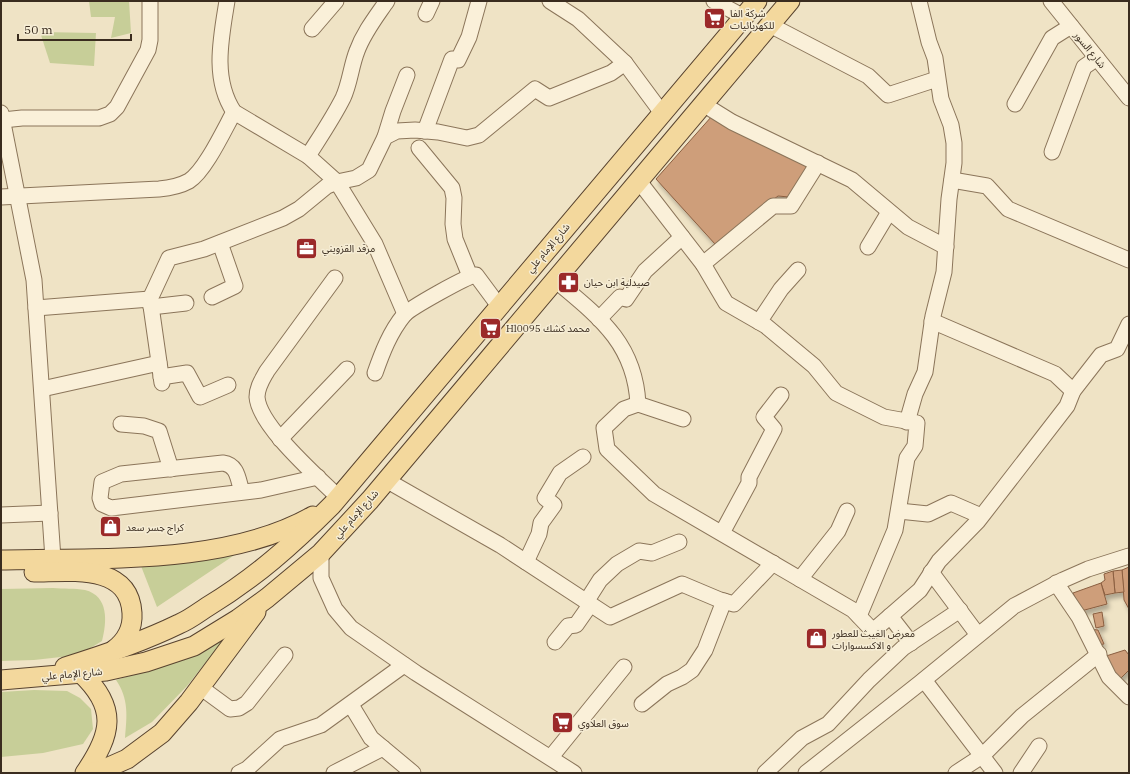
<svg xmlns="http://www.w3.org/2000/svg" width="1130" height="774" viewBox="0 0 1130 774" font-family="'IBM Plex Serif','Noto Sans Arabic',serif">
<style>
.green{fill:#c7ce98}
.building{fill:#ce9e7a;stroke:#8a5e40;filter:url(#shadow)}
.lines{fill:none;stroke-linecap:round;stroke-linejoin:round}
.minor-casing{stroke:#8b755a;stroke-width:17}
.major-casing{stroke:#58432f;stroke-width:21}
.minor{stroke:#faf0d9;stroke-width:15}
.major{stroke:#f3d89d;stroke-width:19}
.labels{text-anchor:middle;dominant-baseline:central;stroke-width:3;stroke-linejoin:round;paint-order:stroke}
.poi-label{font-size:10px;fill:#3a2c1f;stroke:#f6edd5;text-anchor:start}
.street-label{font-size:10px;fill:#3a2c1f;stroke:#f6edd5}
</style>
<defs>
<filter id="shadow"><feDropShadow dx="2.5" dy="4.5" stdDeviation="2" flood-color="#0004"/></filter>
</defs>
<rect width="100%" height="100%" fill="#efe3c5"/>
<g class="green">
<path d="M89 1H129L131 33 111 38 115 17H91Z"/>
<path d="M40 32 96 33 94 66 50 63Z"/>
<path d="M239 552 157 607 141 566H159Z"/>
<path d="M53 588C63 589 75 588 85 590 109 596 107 622 102 641L79 655 34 660 1 661V589Z"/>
<path d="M225 638 187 686 152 722 125 738C127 716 129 699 116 680L187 659Z"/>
<path d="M34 690 67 691 80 698 91 709 93 729 83 744 43 753 1 757V692Z"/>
</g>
<g class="building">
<path d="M712 116 811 162 789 197 778 196 715 244 656 179Z"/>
<path d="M1129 567V609L1124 600 1122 570Z"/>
<path d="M1122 570 1124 592 1115 593 1113 571Z"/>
<path d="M1113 571 1115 593 1105 595 1101 583 1105 580 1104 574Z"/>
<path d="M1101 583 1107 604 1081 611 1073 593Z"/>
<path d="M1102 612 1104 626 1096 628 1093 614Z"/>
<path d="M1089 629 1098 630 1104 644 1097 645Z"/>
<path d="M1125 650 1129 655V670L1118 681 1103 657Z"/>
</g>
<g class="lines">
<defs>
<g id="minor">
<path d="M227 1C221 38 212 79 234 112L308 156 337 182 375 244 405 314"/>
<path d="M550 1 578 19 625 63 662 113"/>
<path d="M714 1 744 17"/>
<path d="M1051 1 1129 98"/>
<path d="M426 14 432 1"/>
<path d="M770 25 868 76 888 95 937 79"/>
<path d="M312 29 336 1"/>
<path d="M703 104 732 122 852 180 908 227 946 247"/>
<path d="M1015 104 1052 38 1071 26"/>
<path d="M1 113 34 280 53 559"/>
<path d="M3 120 22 118H99L110 114 117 107 148 50 150 40V1"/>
<path d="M425 131 452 59 458 60 469 37 479 1"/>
<path d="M385 137 393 111 407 75"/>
<path d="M419 148 452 188 454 198 453 224 455 239 470 276"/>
<path d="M1052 152 1084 67 1097 58"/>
<path d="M308 156C320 137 333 118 343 98 350 83 351 66 357 51 364 32 376 17 387 1"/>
<path d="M638 180 703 264 726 303 766 326 814 366 836 393 884 417 917 423 915 446 907 458 895 530 859 616"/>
<path d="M952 180 987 186 1008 209 1129 260"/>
<path d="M1 197 159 189C170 188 180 186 189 181 205 171 224 130 234 112"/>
<path d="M868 247 889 212"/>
<path d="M703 264 773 206H791L818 163"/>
<path d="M335 278 267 371C262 380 257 387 257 397 259 426 317 476 338 497"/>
<path d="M555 280C598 316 635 343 638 404"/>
<path d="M212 297 235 286 220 243"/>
<path d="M151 307 186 303"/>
<path d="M36 308 150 299"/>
<path d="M599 319 620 297 626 299 645 271 682 237"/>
<path d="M932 321 1055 374 1073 391"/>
<path d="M759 322 781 289 798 270"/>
<path d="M375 373C382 353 390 332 404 315 410 308 467 276 476 275L499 306"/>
<path d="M161 377 187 373 200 397 228 385"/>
<path d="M162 383 150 299 169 258 204 249 283 218 299 209 327 186 337 182 356 178 369 170 385 137 397 131 415 130 438 132 467 138 479 135 535 89 549 98 611 73 625 63"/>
<path d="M42 389 159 363"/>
<path d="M683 419 638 404 624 409 604 428 607 449 654 494 853 610 873 631 920 590 939 561 978 521 1067 406 1073 391 1101 355 1117 349 1129 324"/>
<path d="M907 422 915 394 925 372 933 316 944 272 949 199 954 163V143L951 125 941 99 935 58 929 42 919 1"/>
<path d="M121 424 144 426 159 431 171 469"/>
<path d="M280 439 347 369"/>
<path d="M386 480 500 545 610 617 682 584 720 600 734 604 773 563"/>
<path d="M242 492C238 480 238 465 223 463L121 474 102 482 100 498 102 504 111 508 261 490 318 477"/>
<path d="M899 511 928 514 951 503 981 516"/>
<path d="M1 515 50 513"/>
<path d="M722 533 749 483V477L774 429 764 417 781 395"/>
<path d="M321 553V578L335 609 351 628 416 673 574 773"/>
<path d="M526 562 539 534 541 523 554 505 545 498 560 473 583 457"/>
<path d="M931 572 978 635"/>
<path d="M800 579 838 531 847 511"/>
<path d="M1056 583 1079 617 1109 677 1129 697"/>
<path d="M586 602 600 580 617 564 639 551 652 553 679 542"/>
<path d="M890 616 911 643"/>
<path d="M555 642 568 626 576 625 590 605"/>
<path d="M924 680 995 773"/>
<path d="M200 687 230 709 239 708 247 703 285 655"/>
<path d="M642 704 667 684 682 677 692 670 705 650 724 601"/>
<path d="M351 705 371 738 413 773"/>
<path d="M551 757 624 667"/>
<path d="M239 773 247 769 280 739 321 725 404 665"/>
<path d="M334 773 383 748"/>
<path d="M765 773 802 738 828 724 869 680 903 648 960 610"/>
<path d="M806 773 920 683 1014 606 1063 580 1088 569 1129 556"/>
<path d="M956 773 982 756 1022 716 1099 654"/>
<path d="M1021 773 1039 746"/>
</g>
<g id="major">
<path d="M1 560C101 557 224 566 313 516"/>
<path d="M34 572C69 572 129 563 132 613 133 628 126 641 114 650"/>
<path d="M65 667C104 655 142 642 179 624 189 620 198 613 207 607 255 578 292 545 332 505L757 1"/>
<path d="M81 673C118 708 112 734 85 773"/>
<path d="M1 680 106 671 146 662 194 646 238 619 267 598 321 553 370 500 790 1"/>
<path d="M90 773 102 770 127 759 162 733 189 702 256 612"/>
</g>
</defs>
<use href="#minor" class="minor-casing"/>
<use href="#major" class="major-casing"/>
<use href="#minor" class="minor"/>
<use href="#major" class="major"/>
</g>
<defs>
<symbol id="supermarket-square" viewBox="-11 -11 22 22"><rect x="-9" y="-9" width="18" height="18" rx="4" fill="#9b2929" stroke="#f6edd5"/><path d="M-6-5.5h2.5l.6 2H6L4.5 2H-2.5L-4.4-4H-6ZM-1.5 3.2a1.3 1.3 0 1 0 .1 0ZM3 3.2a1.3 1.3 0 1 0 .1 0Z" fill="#fff"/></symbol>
<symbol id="office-square" viewBox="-11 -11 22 22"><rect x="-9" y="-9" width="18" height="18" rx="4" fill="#9b2929" stroke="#f6edd5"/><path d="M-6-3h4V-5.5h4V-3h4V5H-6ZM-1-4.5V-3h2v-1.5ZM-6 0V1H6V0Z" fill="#fff"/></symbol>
<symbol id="pharmacy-square" viewBox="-11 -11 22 22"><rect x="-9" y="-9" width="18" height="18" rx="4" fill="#9b2929" stroke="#f6edd5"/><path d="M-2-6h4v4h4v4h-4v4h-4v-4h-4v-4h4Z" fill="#fff"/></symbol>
<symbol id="shop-square" viewBox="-11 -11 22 22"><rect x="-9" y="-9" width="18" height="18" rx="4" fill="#9b2929" stroke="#f6edd5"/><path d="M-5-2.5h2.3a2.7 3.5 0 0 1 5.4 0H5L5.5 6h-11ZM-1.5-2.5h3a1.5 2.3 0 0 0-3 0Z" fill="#fff"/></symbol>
</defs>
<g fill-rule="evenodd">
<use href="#supermarket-square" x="702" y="6" width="25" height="25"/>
<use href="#office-square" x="294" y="236" width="25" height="25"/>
<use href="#pharmacy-square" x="556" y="270" width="25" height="25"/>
<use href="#supermarket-square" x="478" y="316" width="25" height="25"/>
<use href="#shop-square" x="98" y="514" width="25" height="25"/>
<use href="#shop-square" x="804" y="626" width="25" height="25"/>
<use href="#supermarket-square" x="550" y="710" width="25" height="25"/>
</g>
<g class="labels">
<g class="poi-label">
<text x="730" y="13">شركة الفا<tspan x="730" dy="12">للكهربائيات</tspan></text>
<text x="322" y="248">مرقد القزويني</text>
<text x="584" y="282">صيدلية ابن حيان</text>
<text x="506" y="328">Hl0095 محمد كشك</text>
<text x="126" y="527">كراج جسر سعد</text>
<text x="832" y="633">معرض الغيث للعطور<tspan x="832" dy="12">و الاكسسوارات</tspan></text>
<text x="578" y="723">سوق العلاوي</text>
</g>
<g class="street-label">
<text transform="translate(1090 50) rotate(51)">شارع السور</text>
<text transform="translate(548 248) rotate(-50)">شارع الإمام علي</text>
<text transform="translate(356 514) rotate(-48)">شارع الإمام علي</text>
<text transform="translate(72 674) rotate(-5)">شارع الإمام علي</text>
</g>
</g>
<rect width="1130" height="774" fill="none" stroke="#3a2c1f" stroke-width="4"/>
<path d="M18 34v6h113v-6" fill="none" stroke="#3a2c1f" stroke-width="2"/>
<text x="24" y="34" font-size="12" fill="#3a2c1f" stroke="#f6edd5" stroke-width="3" paint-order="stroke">50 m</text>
</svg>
